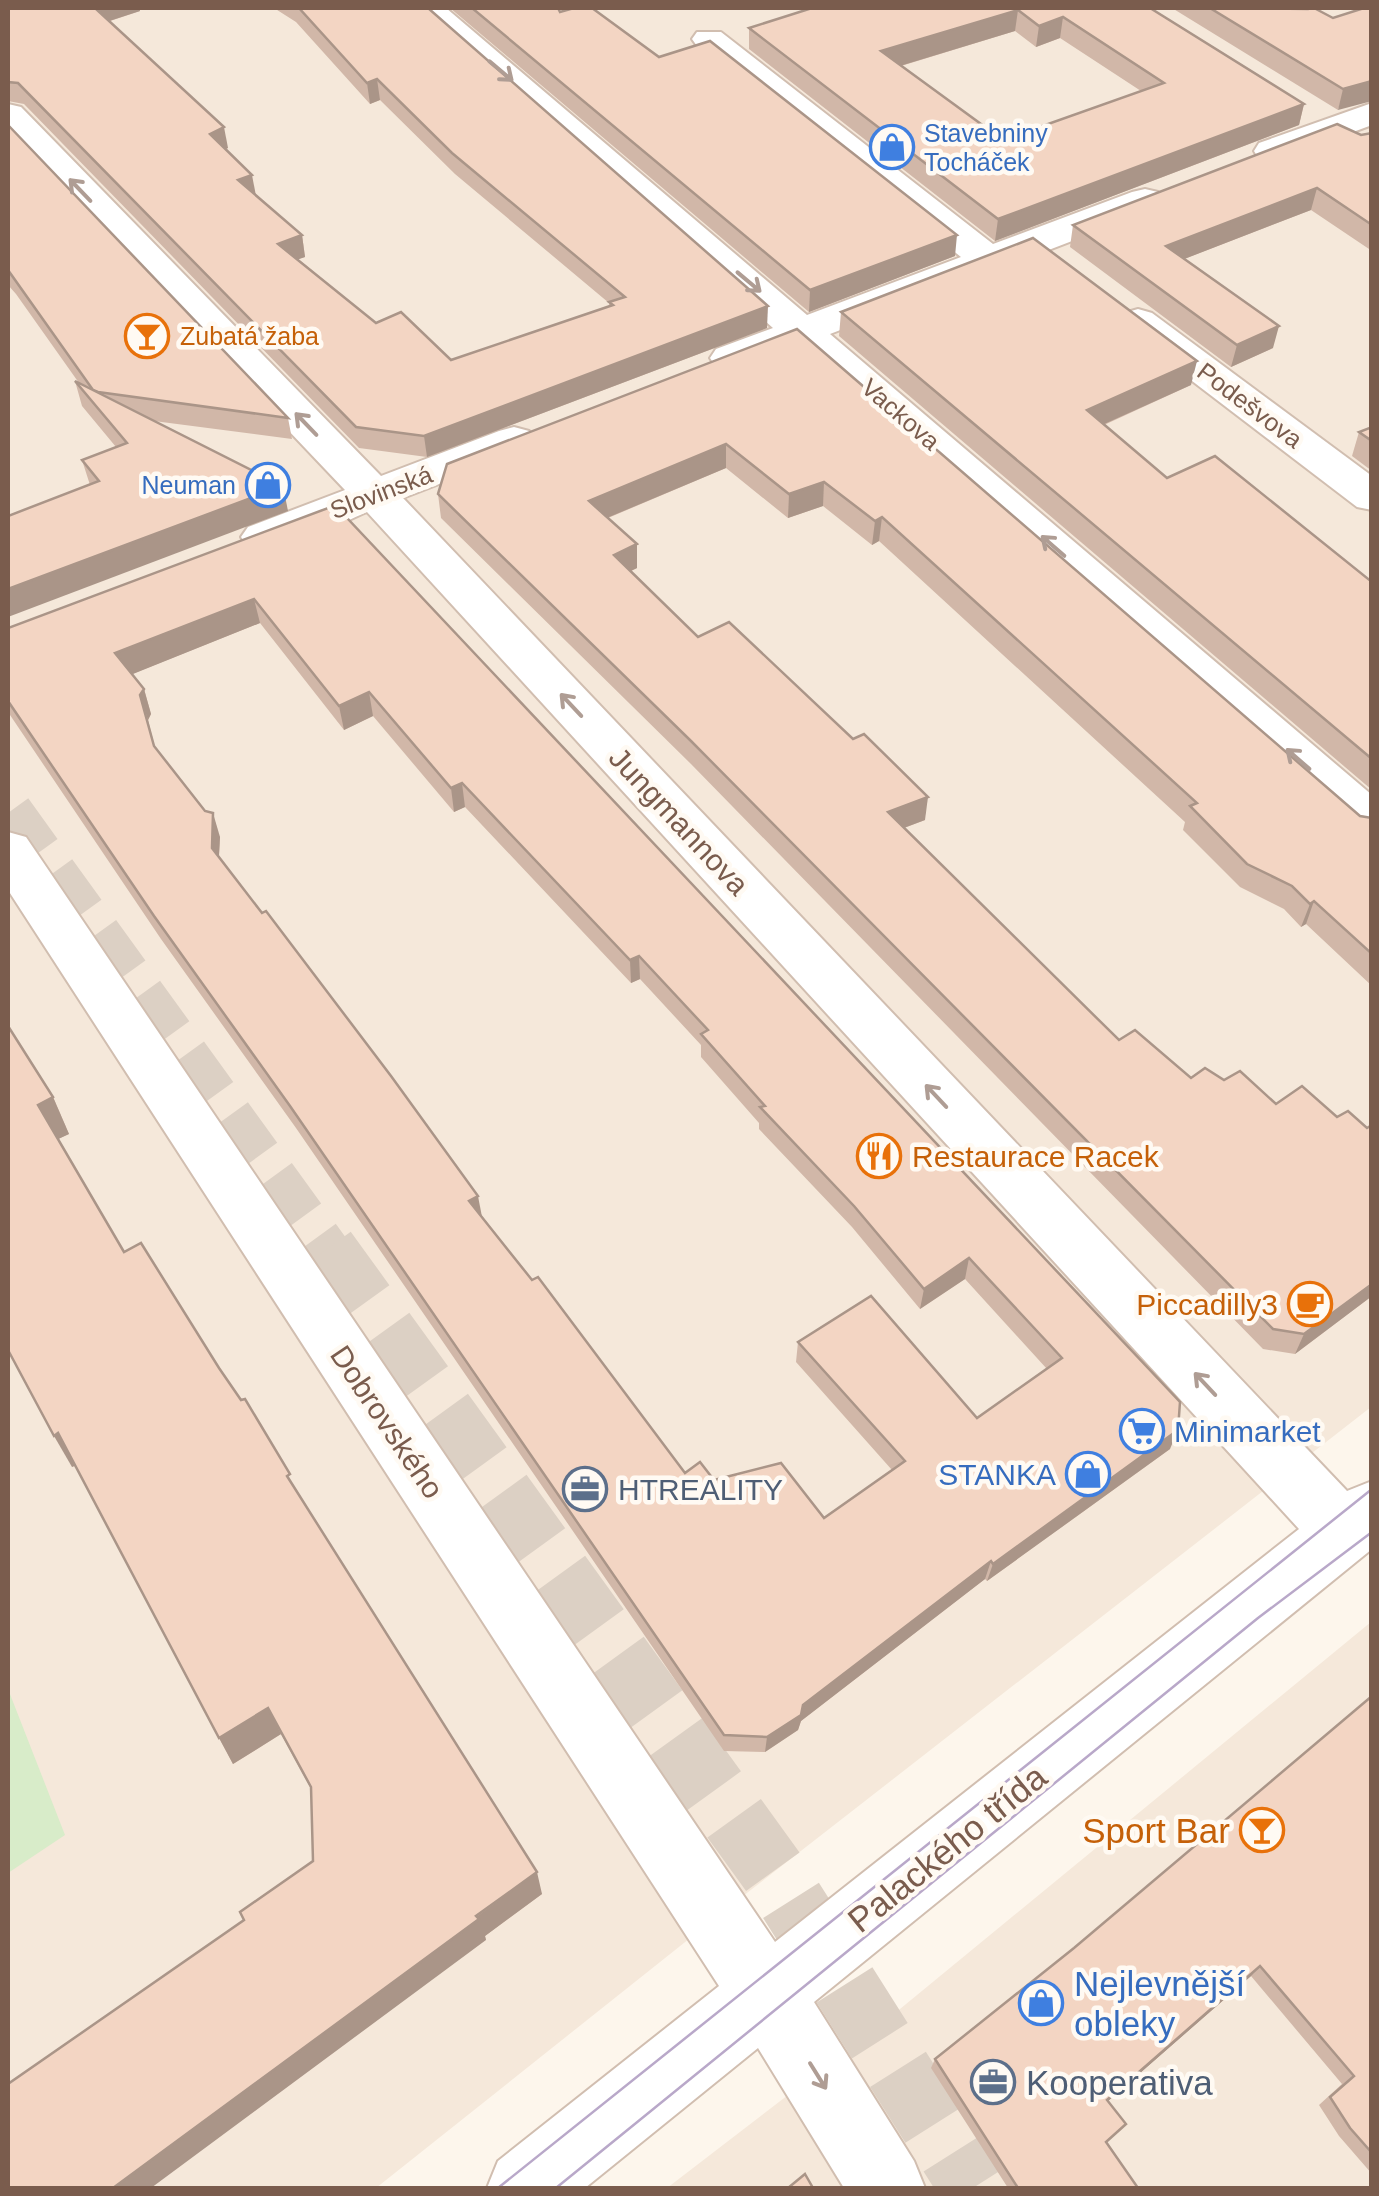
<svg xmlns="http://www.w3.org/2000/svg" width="1379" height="2196" viewBox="0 0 1379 2196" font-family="Arial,sans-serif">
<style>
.residential{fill:#f5e8da}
.green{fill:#d8ecc9}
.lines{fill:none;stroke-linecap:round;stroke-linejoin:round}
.highway-tunnel-far1{stroke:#dcd0c4;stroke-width:50;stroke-dasharray:50 25;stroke-linecap:butt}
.highway-tunnel{stroke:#dcd0c4;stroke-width:66;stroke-dasharray:66 34;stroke-linecap:butt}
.minor-casing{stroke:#d1beb0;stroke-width:4}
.minor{fill:#fff;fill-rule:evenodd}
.tram{stroke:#b9a8c9;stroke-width:2.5}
.wall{fill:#d1b7a8;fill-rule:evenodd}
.shaded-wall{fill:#aa9588}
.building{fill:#f3d5c3;stroke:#aa9588;stroke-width:2.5;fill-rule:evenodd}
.oneway{stroke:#af9d94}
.labels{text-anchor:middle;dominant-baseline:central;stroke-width:9;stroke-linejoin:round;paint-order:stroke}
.far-shop-label{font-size:25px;fill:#366cbe;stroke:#fffaf3;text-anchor:start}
.far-food-label{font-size:25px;fill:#c56008;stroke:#fffaf3;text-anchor:start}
.far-street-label{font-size:25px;fill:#7a5c4d;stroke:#fffaf3}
.street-label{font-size:30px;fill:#7a5c4d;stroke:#fffaf3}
.food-label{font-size:30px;fill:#c56008;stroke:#fffaf3;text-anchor:start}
.shop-label{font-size:30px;fill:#366cbe;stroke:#fffaf3;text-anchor:start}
.service-label{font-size:30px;fill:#4e5e75;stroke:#fffaf3;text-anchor:start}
.near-food-label{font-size:35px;fill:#c56008;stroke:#fffaf3;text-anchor:end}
.near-street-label{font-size:35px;fill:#7a5c4d;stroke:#fffaf3}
.near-shop-label{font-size:35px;fill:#366cbe;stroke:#fffaf3;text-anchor:start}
.near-service-label{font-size:35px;fill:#4e5e75;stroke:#fffaf3;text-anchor:start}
</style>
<rect width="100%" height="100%" fill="#fdf6ec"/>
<g class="residential">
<path d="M8 8H1371V1407L743 1896 376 2188H8Z"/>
<path d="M1371 1622V2188H667L900 2009Z"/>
</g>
<path class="green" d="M8 1689 65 1835 8 1873Z"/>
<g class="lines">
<path class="highway-tunnel-far1" d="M8 813 326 1253"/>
<path class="highway-tunnel" d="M324 1251 773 1872 973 2188"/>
<defs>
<g id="minor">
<path d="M410 8H446L807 315 961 257 697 46 692 39 697 32H721L993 244 1132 192 1145 189 1158 192 1164 200 1158 208 830 334 1372 795V841L1354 836 795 347 730 370 716 367 710 358 716 349 773 328Z"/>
<path d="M1372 103V125L1272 162 1259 159 1254 151 1259 143Z"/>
<path d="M8 104 21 107 381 476 499 431 514 427 529 431 535 440 529 449 403 498 1347 1491 1372 1481V1549L814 2002 914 2161 925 2188H844L758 2048 585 2188H487L498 2161 719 1986 8 890V832L26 837 775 1942 1299 1529 367 512C333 526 284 557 248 547L241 537 248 527 345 490 8 135Z"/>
<path d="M1138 309 1152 313 1372 476V510L1357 507 1124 329 1118 321 1124 313Z"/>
</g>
</defs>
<use href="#minor" class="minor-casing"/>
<use href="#minor" class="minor"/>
<g class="tram">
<path d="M498 2188 1372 1489"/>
<path d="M556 2188 1258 1618 1372 1532"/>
</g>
</g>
<g class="wall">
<path d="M8 8H139L140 11 110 21 228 148 225 149 255 195 302 235 305 257 298 259 376 323 451 360 609 306V303L455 174 380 100 370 104 296 22 274 8H428L767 328 427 457 359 448 24 104 8 101Z"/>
<path d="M450 8H558L560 12 659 57 955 256 809 312Z"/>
<path d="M812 8H1150L1304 104 1299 125 995 241 749 49V28ZM1015 31 1036 47 1060 38 1141 91 1003 140 901 66Z"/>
<path d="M1172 8H1306L1333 18 1372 8 1338 110Z"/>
<path d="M8 125 288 418 292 439 154 421 288 511 90 485 82 460 116 447 82 406 75 381 79 383 16 294 8 285Z"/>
<path d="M1372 133V251L1311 210 1184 259 1273 348 1231 367 1070 247 1073 225 1361 135Z"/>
<path d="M841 312 1191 385 1104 425 1167 478 1372 582V790L839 336Z"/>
<path d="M797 329 1360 816 1372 818V986L1306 924 1301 927 1284 909 1240 887 1183 830 1185 822 879 541 872 545 823 506 788 518 726 468 608 518 637 544V568L631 571 698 637 925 820 904 828 1119 1040 1191 1078 1224 1080 1276 1104 1337 1117 1367 1128 1372 1125V1296L1295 1354 1263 1349 691 764 441 518 438 494Z"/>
<path d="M1372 427V471L1352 456 1359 432Z"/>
<path d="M328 508 1170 1449 987 1581 985 1579 801 1721 798 1730 765 1752 724 1751 296 1128 161 939 8 712V628ZM260 623 344 730 373 716 454 812 465 807 631 983 640 979 701 1045V1057L759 1123V1129L852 1227 920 1309 965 1279 1047 1369 977 1418 798 1342 796 1362 892 1470 824 1518 714 1480 685 1473 482 1216 219 857 220 837 155 748 148 720 151 714 144 689 132 674Z"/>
<path d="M53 1097 69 1134 58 1139 124 1252 297 1492 542 1894 485 1936 486 1940 244 1920 313 1861 311 1789 281 1734 233 1764 75 1466 72 1467Z"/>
<path d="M1372 1696V2174L1339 2136 1319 2105 1342 2084 1251 1976 1108 2101 1107 2142 1138 2188H1008L931 2068 935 2059 1074 1948Z"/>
</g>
<g class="shaded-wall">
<path d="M93 8H139L140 11 97 25Z"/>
<path d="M1018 10 1015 31 880 72 881 51Z"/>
<path d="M1063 17 1060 38 1036 47 1039 26Z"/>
<path d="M377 79 380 100 370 104 367 83Z"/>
<path d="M1372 81V101L1338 110 1343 89Z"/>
<path d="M1304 104 1299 125 995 241 998 219Z"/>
<path d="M224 127 228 148 214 155 210 134Z"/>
<path d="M252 175 256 196 238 180Z"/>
<path d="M1317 188 1311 210 1161 268 1166 246Z"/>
<path d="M302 235 305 257 282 265 278 244Z"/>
<path d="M957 235 955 256 809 312 810 290Z"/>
<path d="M768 306 767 328 427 457 424 436Z"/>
<path d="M1279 326 1273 348 1231 367 1237 345Z"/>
<path d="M1197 361 1191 385 1082 434 1087 410Z"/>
<path d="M726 444V468L590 525 589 501Z"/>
<path d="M824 482 823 506 788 518 789 494Z"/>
<path d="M283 486 288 511 8 617V589Z"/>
<path d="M882 517 879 541 872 545 875 521Z"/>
<path d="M637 544V568L614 579V555Z"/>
<path d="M254 599 260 623 123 678 115 653Z"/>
<path d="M144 689 151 714 148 720 140 695Z"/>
<path d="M369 692 373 716 344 730 339 706Z"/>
<path d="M462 783 465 807 454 812 451 788Z"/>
<path d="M928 797 925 820 885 835 888 812Z"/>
<path d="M213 813 220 837 218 872 212 848Z"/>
<path d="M1314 901 1306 924 1301 927 1310 904Z"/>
<path d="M639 956 640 979 631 983 630 960Z"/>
<path d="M53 1097 69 1134 54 1141 38 1105Z"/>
<path d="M478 1196 482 1217 469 1201Z"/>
<path d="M969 1258 965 1279 920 1309 924 1289Z"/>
<path d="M1372 1284V1296L1295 1354 1304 1334Z"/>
<path d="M1178 1430 1170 1449 987 1581 993 1564Z"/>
<path d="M58 1433 76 1465 72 1467 54 1436Z"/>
<path d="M991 1561 985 1579 801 1721 798 1730 765 1752 767 1737 803 1705Z"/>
<path d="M268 1708 281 1734 233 1764 219 1738Z"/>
<path d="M537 1872 542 1894 485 1936 486 1940 151 2188H113Z"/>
<path d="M1260 1966 1251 1976 1100 2108 1107 2100Z"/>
</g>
<g class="building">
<path d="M8 8H95L224 127 210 134 252 175 238 180 302 235 278 244 376 323 401 312 451 360 613 305 609 302 625 297 452 153 377 79 367 83 299 8H428L768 306 424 436 356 427 18 83 8 82Z"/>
<path d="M472 8H558L560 12 574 8H592L659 57 710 41 957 235 810 290Z"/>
<path d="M812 8H1150L1304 104 998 219 749 28ZM1018 10 1039 26 1063 17 1164 83 1003 140 881 51Z"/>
<path d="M1210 8 1308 9 1314 8 1333 18 1364 8H1372V81L1343 89Z"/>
<path d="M1337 124 1361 135 1372 133V225L1317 188 1166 246 1279 326 1237 345 1073 225Z"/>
<path d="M8 125 288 418 98 392 93 390 8 270Z"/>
<path d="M1033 238 1197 361 1087 410 1167 478 1215 456 1372 582V759L841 312Z"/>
<path d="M797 329 1360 816 1372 818V954L1314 901 1310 904 1292 886 1247 864 1190 806 1197 803 882 517 875 521 824 482 789 494 726 444 589 501 637 544 614 555 698 637 729 622 853 739 864 734 928 797 888 812 1119 1040 1135 1030 1191 1078 1205 1068 1224 1080 1240 1071 1276 1104 1302 1086 1337 1117 1348 1111 1367 1128 1372 1125V1284L1304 1334 1273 1329 691 741 438 494 447 464Z"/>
<path d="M75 381 283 486 8 589V516L99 481 82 460 127 443Z"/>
<path d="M1372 427V441L1359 432Z"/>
<path d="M328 508 347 518 1180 1402 1178 1430 993 1564 991 1561 803 1705 801 1715 767 1737 724 1735 290 1106 154 916 8 701V628ZM254 599 339 706 369 692 451 788 462 783 630 960 639 956 708 1030 701 1034 765 1106 760 1107 854 1206 924 1289 969 1258 1062 1358 977 1418 871 1296 798 1342 905 1461 824 1518 781 1463 714 1480 700 1462 685 1473 538 1277 532 1280 469 1201 478 1196 391 1076 266 911 262 913 212 848 213 813 205 811 154 746 140 695 144 689 115 653Z"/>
<path d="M8 1026 53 1097 38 1105 124 1252 141 1243 219 1368 241 1400 245 1399 290 1474 287 1476 537 1872 476 1916 479 1919 113 2188H8V2084L244 1920 240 1912 313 1861 311 1787 268 1708 219 1738 58 1433 54 1436 8 1350Z"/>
<path d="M1372 1696V2153L1350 2128 1330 2097 1354 2076 1260 1966 1107 2100 1126 2124 1106 2142 1138 2188H1018L935 2059 1074 1948Z"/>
<path d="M805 2174 813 2188H788Z"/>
</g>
<defs><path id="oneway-shaft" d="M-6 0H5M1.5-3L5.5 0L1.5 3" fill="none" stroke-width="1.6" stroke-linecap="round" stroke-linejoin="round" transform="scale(2.5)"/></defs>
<g class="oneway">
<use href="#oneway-shaft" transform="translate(501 71) rotate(40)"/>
<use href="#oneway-shaft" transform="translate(80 190) rotate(-134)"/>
<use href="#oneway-shaft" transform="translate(749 282) rotate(40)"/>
<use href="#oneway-shaft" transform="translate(306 424) rotate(-134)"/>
<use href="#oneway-shaft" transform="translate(1053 546) rotate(-139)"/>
<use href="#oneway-shaft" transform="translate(571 705) rotate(-133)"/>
<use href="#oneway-shaft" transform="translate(1298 759) rotate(-139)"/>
<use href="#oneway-shaft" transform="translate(936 1096) rotate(-133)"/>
<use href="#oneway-shaft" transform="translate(1205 1384) rotate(-133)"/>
<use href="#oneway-shaft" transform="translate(818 2076) rotate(58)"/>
</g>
<defs>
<symbol id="shop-ring" viewBox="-11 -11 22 22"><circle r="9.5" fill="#fffaf3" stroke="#3f7fe0" stroke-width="1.5"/><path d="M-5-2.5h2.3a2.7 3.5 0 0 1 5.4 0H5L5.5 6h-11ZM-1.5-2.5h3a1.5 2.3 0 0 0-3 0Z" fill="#3f7fe0"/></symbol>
<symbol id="bar-ring" viewBox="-11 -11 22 22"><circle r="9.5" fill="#fffaf3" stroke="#e8710a" stroke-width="1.5"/><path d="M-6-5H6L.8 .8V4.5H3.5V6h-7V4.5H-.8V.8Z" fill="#e8710a"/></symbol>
<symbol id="restaurant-ring" viewBox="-11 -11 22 22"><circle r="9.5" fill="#fffaf3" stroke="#e8710a" stroke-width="1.5"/><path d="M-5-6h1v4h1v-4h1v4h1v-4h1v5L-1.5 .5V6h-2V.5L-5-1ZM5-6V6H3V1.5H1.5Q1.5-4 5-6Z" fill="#e8710a"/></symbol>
<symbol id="cafe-ring" viewBox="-11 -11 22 22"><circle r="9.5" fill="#fffaf3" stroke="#e8710a" stroke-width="1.5"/><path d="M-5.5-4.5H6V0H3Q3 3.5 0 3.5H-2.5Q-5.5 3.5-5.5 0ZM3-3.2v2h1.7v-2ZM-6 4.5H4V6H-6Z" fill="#e8710a"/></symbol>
<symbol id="supermarket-ring" viewBox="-11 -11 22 22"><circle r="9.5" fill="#fffaf3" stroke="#3f7fe0" stroke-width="1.5"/><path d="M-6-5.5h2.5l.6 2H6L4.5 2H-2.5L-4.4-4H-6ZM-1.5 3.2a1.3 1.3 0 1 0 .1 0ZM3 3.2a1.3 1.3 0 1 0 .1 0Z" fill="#3f7fe0"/></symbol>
<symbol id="office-ring" viewBox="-11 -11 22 22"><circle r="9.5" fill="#fffaf3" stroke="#5c6f8a" stroke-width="1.5"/><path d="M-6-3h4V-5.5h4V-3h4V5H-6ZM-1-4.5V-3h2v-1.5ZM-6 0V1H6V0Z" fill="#5c6f8a"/></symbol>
</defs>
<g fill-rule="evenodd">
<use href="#shop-ring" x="867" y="122" width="50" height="50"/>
<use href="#bar-ring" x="122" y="311" width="50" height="50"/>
<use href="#shop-ring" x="243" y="460" width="50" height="50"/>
<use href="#restaurant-ring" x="854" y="1131" width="50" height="50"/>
<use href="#cafe-ring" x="1285" y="1279" width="50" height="50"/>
<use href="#supermarket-ring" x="1117" y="1406" width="50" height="50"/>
<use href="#shop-ring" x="1063" y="1449" width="50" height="50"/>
<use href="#office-ring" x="560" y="1464" width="50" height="50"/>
<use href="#bar-ring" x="1237" y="1805" width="50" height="50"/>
<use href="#shop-ring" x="1016" y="1978" width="50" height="50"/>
<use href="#office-ring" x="968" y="2057" width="50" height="50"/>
</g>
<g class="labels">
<g class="far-shop-label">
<text x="924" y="133">Stavebniny<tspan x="924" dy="29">Tocháček</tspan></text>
<text x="236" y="485" text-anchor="end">Neuman</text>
</g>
<g class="far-food-label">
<text x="180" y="336">Zubatá žaba</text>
</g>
<g class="far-street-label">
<text transform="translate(1250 405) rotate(37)">Podešvova</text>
<text transform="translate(901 414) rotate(41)">Vackova</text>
<text transform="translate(381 492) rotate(-21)">Slovinská</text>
</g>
<g class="street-label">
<text transform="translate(679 821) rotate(47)">Jungmannova</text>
<text transform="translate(387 1422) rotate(56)">Dobrovského</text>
</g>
<g class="food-label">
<text x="912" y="1156">Restaurace Racek</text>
<text x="1278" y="1304" text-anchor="end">Piccadilly3</text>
</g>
<g class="shop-label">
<text x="1174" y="1431">Minimarket</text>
<text x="1056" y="1474" text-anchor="end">STANKA</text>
</g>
<g class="service-label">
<text x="618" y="1489">HTREALITY</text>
</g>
<g class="near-food-label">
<text x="1230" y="1830">Sport Bar</text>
</g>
<g class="near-street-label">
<text transform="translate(947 1848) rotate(-39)">Palackého třída</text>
</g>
<g class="near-shop-label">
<text x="1074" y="1983">Nejlevnější<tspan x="1074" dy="40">obleky</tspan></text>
</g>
<g class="near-service-label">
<text x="1026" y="2082">Kooperativa</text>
</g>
</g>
<rect width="1379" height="2196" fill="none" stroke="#7a5c4d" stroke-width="20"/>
</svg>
